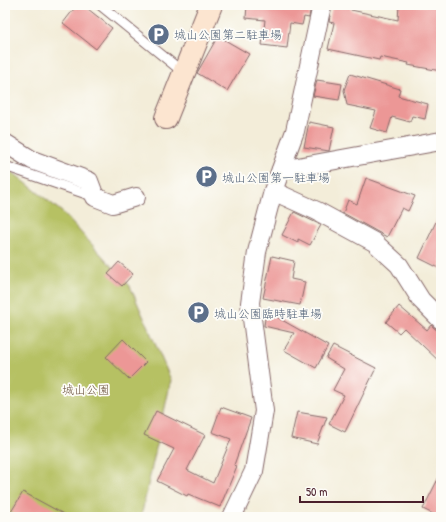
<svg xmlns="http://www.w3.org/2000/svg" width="446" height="522" viewBox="0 0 446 522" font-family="'Patrick Hand','Klee One',sans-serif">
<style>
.green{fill:#b6c163;stroke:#807047}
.building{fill:#ec9796}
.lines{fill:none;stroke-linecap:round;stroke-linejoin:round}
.lane-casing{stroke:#856768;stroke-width:11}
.street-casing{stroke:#856768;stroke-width:20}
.secondary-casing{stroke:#856768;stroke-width:24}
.lane{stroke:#fff;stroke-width:9}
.street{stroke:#fff;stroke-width:18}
.secondary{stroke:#fce5d0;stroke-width:22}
.labels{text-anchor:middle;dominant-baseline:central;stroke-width:3.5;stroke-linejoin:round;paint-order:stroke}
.service-label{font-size:12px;fill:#4e5e75;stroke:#fdfcf7;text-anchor:start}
.park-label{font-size:12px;fill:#6a503c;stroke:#fdfcf7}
</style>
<rect width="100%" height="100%" fill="#fdfcf7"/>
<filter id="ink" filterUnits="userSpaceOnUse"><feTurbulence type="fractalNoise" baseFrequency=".025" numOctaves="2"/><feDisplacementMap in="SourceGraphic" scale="8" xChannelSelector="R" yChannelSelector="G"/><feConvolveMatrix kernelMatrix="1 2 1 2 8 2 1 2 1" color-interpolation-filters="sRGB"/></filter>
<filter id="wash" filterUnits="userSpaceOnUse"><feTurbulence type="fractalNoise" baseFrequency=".012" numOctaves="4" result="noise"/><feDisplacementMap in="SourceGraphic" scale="16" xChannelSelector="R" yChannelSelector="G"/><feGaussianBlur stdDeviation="0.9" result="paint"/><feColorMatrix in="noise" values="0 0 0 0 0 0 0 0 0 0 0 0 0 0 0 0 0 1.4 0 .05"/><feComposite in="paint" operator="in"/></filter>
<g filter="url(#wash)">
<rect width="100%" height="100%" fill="#f3edd9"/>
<path class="green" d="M5 166 62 212 130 286 171 380 141 517H5Z"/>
<g id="blocks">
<g class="building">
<path d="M77 5H83L112 28 96 49 63 23Z"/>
<path d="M247 5H311L309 18 304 17 302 25 290 23 287 48 262 45 265 20 246 18Z"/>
<path d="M332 5H351V10L398 20 399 5 441 6V71L408 65 409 63 380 57 379 60 328 49 334 23 329 22Z"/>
<path d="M218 36 249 54 227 91 197 73Z"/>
<path d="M350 74 400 89 398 96 428 104 425 119 412 116 410 122 392 117 387 133 370 128 376 111 347 105 344 90Z"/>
<path d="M317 80 342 84 339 100 313 96Z"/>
<path d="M309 122 334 127 329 151 304 147Z"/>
<path d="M366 178 415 196 408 211 402 208 387 237 343 213 348 200 357 204Z"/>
<path d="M441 211V269L419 258Z"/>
<path d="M294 212 321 225 310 245 298 239V243L282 235Z"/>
<path d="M272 256 294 261 291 279 305 282 300 305 263 298Z"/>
<path d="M119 262 133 274 122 286 108 274Z"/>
<path d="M399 306 427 330 431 325 441 334V363L404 328 399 333 386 322Z"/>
<path d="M266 311 328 346 316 368 284 350 294 333 264 326Z"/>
<path d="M123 339 146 362 129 379 106 357Z"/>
<path d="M333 346 376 368 345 432 329 424 344 395 333 390 344 369 326 358Z"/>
<path d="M221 407 251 418 234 465 237 466 220 507 188 494 187 496 157 481 174 449 144 435 156 411 205 435 187 470 213 483 231 439 212 432Z"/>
<path d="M297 412 327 417 317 444 291 438Z"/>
<path d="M441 473V517H439L423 509Z"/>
<path d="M23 492 69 517H20L11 512Z"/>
</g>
</g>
</g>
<g filter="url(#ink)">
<use href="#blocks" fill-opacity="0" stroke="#856768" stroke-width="1"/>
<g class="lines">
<defs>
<g id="lane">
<path d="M100 5 184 73"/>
<path d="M5 166 95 197"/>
</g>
<g id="street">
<path d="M5 143 32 160 89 181 95 197 113 204 136 197"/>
<path d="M281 170 441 141"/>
<path d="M273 191 317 211 374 242 399 265 421 300 441 320"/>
<path d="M232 517 254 471 264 411 250 303 257 252 273 191 295 131 322 5"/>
</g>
<path id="secondary" d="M166 118 211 5"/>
</defs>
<use href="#lane" class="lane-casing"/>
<use href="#street" class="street-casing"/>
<use href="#secondary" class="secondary-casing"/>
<use href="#lane" class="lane"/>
<use href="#street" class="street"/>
<use href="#secondary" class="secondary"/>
</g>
</g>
<defs>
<symbol id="parking-disc" viewBox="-11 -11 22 22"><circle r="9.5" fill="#5c6f8a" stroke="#fdfcf7"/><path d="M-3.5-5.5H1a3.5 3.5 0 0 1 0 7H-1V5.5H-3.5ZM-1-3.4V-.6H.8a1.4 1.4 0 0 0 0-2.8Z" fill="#fff"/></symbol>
</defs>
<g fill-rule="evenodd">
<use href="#parking-disc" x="146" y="22" width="25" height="25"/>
<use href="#parking-disc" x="194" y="164" width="25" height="25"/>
<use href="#parking-disc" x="186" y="300" width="25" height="25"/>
</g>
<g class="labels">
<g class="service-label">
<text x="174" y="34">城山公園第二駐車場</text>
<text x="222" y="177">城山公園第一駐車場</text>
<text x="214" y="313">城山公園臨時駐車場</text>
</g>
<g class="park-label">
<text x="86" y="389">城山公園</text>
</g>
</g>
<rect width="446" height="522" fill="none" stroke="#fdfcf7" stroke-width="20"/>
<path d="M300 496v6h123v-6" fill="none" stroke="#4a1f2b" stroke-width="2"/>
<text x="306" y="496" font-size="12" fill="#4a1f2b" stroke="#fdfcf7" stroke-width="3" paint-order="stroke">50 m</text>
</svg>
